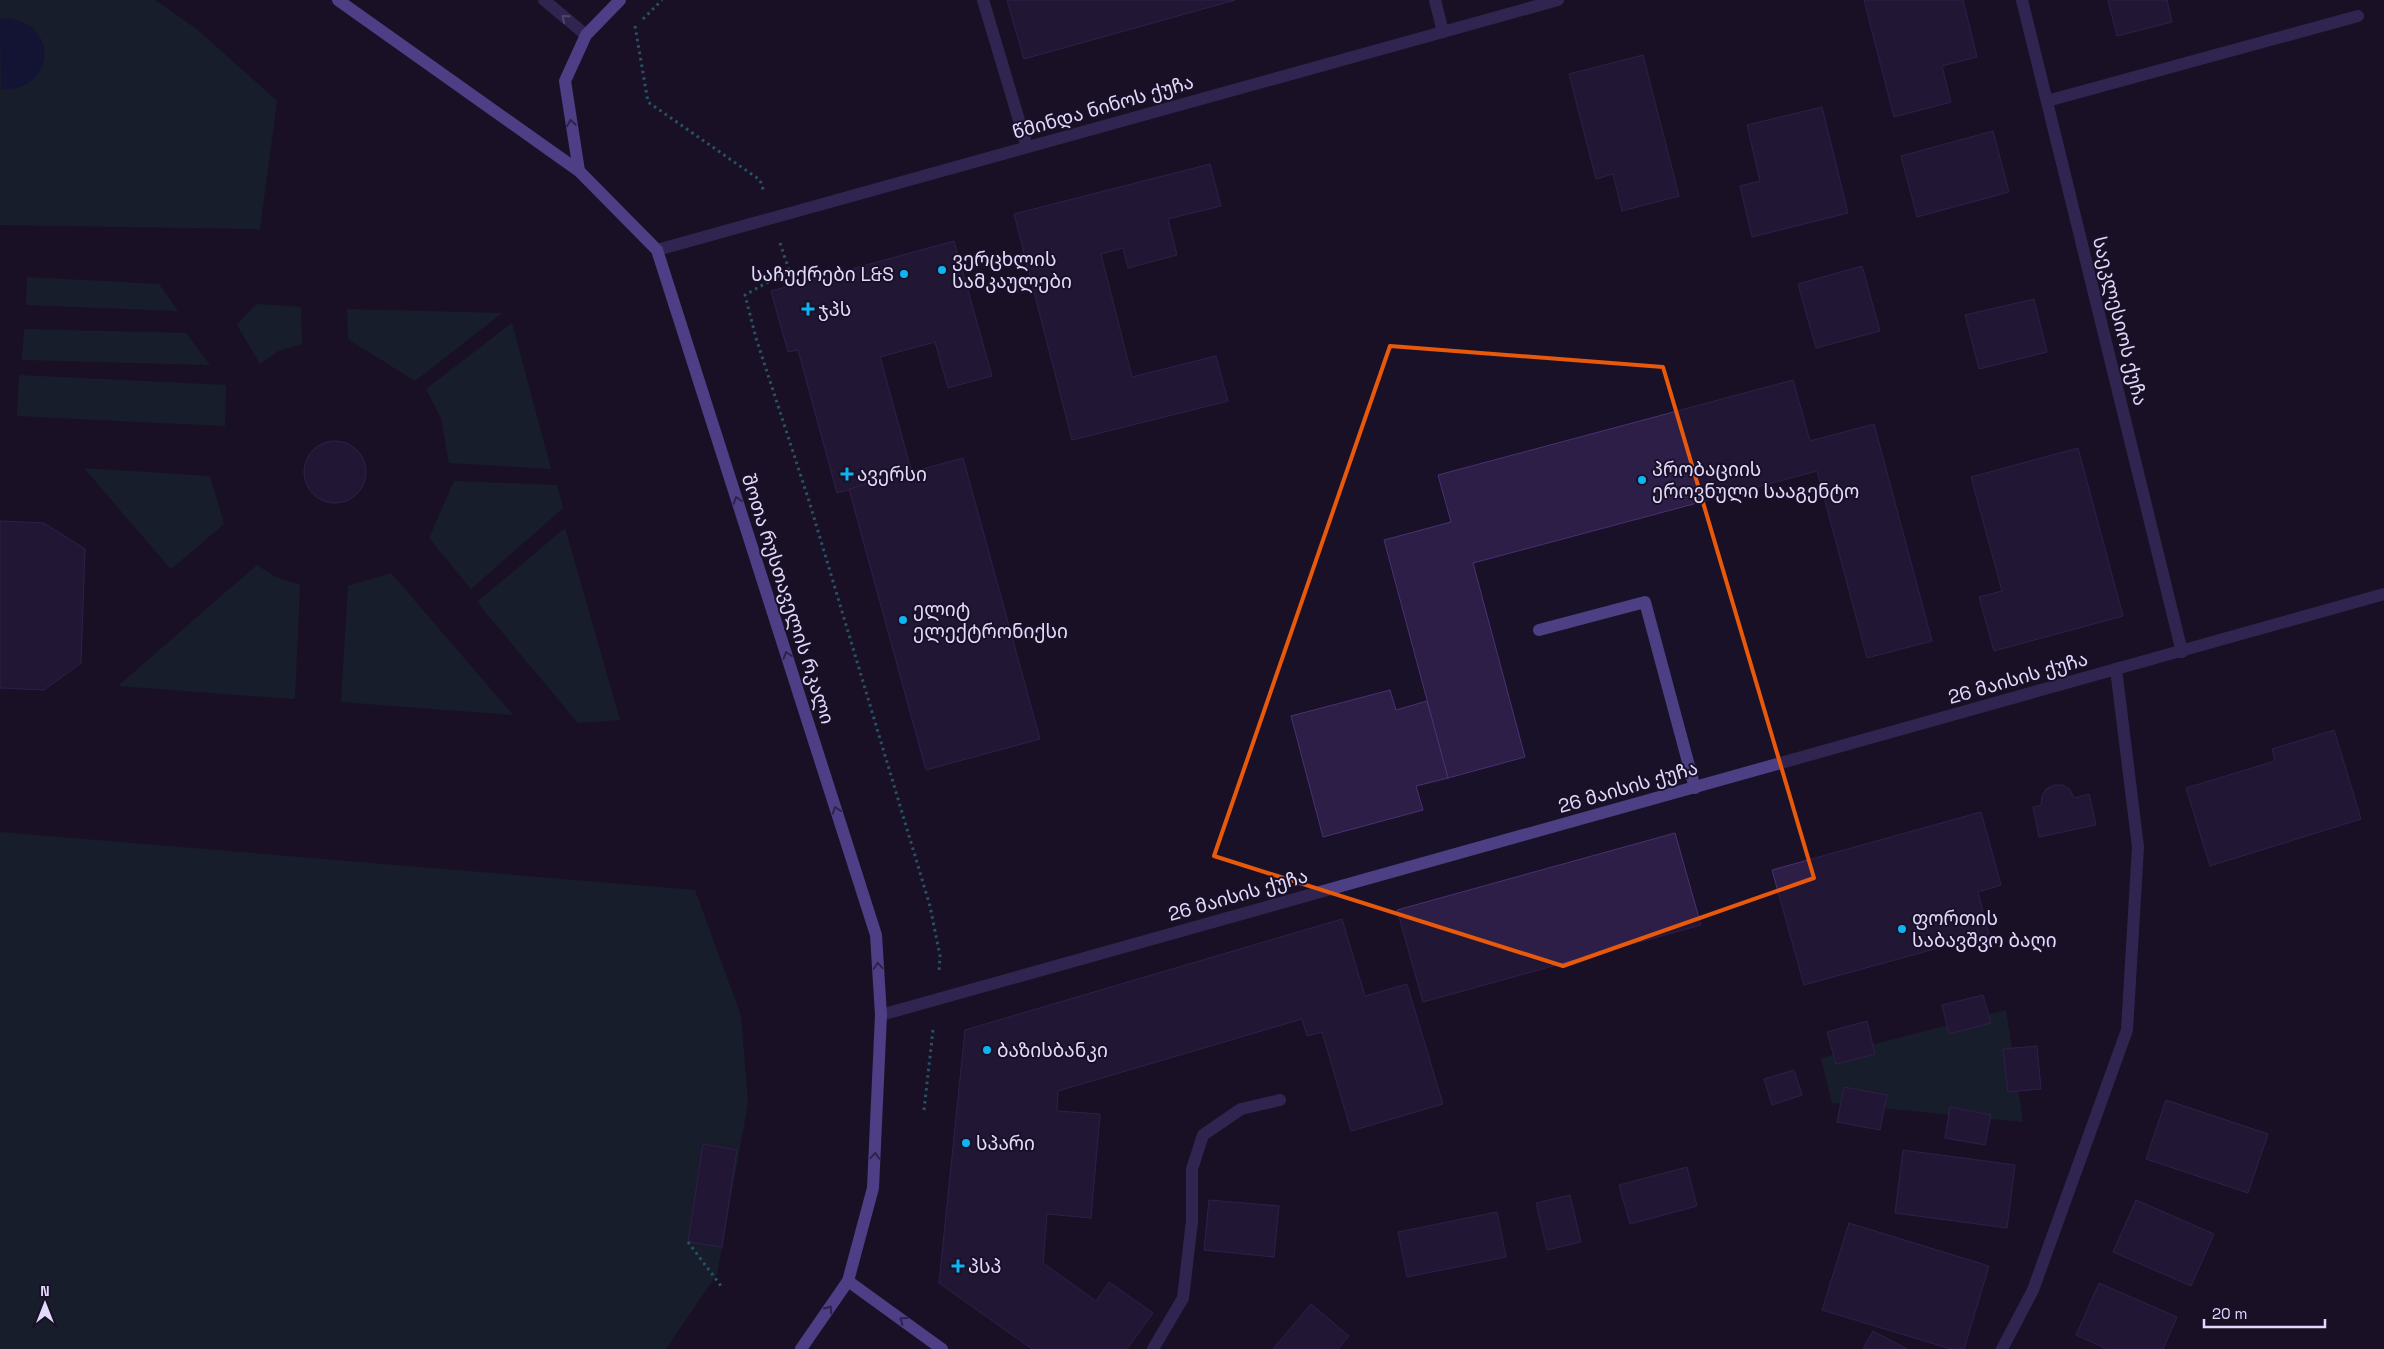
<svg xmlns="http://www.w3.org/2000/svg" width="2384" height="1349" viewBox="0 0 2384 1349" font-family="'Space Grotesk','Noto Sans Georgian',sans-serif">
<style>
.green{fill:#142d31}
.water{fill:#0d1844}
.building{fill:#2d1e47;stroke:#493172}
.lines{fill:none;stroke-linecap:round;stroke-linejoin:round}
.path{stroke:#36a5b3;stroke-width:3;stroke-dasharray:2.5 4;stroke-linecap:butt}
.lane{stroke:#4d3f83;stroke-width:12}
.street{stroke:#4d3f83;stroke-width:12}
.secondary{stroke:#8f75f8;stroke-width:12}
.oneway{stroke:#9084ba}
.oneway2{stroke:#48397b}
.marked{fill:none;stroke:#e8590c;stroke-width:4;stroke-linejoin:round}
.poi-dot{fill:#0fb4f3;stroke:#191127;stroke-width:2}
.labels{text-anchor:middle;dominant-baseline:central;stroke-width:4;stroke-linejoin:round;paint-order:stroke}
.street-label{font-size:19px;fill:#e3d9fd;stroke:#191127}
.poi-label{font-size:19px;fill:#e3d9fd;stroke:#191127;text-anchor:start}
</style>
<rect width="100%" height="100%" fill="#191127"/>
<g class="green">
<path d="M0 0H155L198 30 277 101 260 229 0 225Z"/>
<path d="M27 277 159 284 178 311 26 305Z"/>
<path d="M256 304 301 307 302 344 278 351 260 364 237 325Z"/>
<path d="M347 309 502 313 415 381 348 339Z"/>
<path d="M512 323 551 469 449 463 441 418 426 389Z"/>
<path d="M24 329 186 333 210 365 22 360Z"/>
<path d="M19 375 226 385 225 426 17 416Z"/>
<path d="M84 468 210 476 224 524 171 569Z"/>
<path d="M454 481 557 485 563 508 471 589 429 538Z"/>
<path d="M565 528 620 720 578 723 477 602Z"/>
<path d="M257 565 275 577 300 585 295 699 118 686Z"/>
<path d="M391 573 513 715 341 702 348 586Z"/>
<path d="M0 832 695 890 741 1016 748 1103 717 1274 666 1349H0Z"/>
<path d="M2006 1010 2023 1122 1832 1103 1821 1058Z"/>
</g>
<path class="water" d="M9 18C60 26 55 90 1 90L0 19Z"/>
<g class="building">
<path d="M1007 0H1235L1024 59Z"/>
<path d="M1864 0H1963L1977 57 1942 66 1951 102 1894 117Z"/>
<path d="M2108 0H2167L2172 22 2117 36Z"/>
<path d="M1643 55 1679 196 1622 211 1613 174 1596 179 1569 74Z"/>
<path d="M1822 107 1848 213 1752 237 1740 186 1760 181 1747 125Z"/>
<path d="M1993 131 2009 192 1917 217 1901 156Z"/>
<path d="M1210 164 1221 206 1168 219 1177 255 1128 268 1123 248 1101 254 1132 377 1216 356 1228 401 1072 440 1014 214Z"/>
<path d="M954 241 992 376 948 388 935 342 880 357 912 473 837 493 798 350 788 352 771 291Z"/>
<path d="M1862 266 1880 331 1816 348 1798 284Z"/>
<path d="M2034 299 2047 352 1979 369 1965 315Z"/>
<path d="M1793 380 1810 441 1874 424 1932 641 1867 658 1817 471 1473 563 1525 757 1448 778 1384 540 1451 522 1438 475Z"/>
<circle cx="335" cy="472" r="31"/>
<path d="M2078 448 2123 616 1994 651 1979 597 2002 591 1971 477Z"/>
<path d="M963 458 1040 739 926 770 849 489Z"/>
<path d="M0 521 44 523 85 549 81 663 44 690 0 688Z"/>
<path d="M1390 690 1396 710 1427 701 1448 778 1416 786 1423 810 1323 837 1291 716Z"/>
<path d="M2334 730 2361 819 2210 866 2186 788 2275 761 2272 749Z"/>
<path d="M2054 785H2063L2070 790 2074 798 2089 794 2096 825 2039 837 2033 807 2041 805 2042 796 2046 789Z"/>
<path d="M1981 812 2001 885 1978 892 1989 934 1804 985 1772 870Z"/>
<path d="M1675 833 1701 925 1423 1002 1397 910Z"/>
<path d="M1342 919 1365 996 1407 984 1443 1104 1351 1131 1322 1032 1307 1036 1302 1019 1058 1091 1057 1111 1100 1114 1091 1218 1047 1214 1043 1263 1096 1301 1109 1282 1153 1313 1127 1349H1032L939 1283 965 1030Z"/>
<path d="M1983 995 1991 1023 1949 1034 1942 1005Z"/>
<path d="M1867 1021 1875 1054 1836 1064 1827 1032Z"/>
<path d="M2037 1046 2041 1089 2008 1092 2003 1049Z"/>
<path d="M1794 1070 1802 1095 1772 1105 1764 1079Z"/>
<path d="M1844 1087 1887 1095 1880 1130 1837 1122Z"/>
<path d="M2166 1100 2268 1134 2248 1193 2146 1159Z"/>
<path d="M1950 1107 1991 1115 1985 1145 1945 1138Z"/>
<path d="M703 1144 737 1150 722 1247 688 1242Z"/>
<path d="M1903 1150 2015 1165 2007 1228 1895 1213Z"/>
<path d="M1687 1167 1697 1206 1630 1224 1619 1185Z"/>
<path d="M1570 1195 1581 1242 1547 1250 1536 1203Z"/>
<path d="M1209 1200 1279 1206 1274 1257 1204 1250Z"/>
<path d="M2136 1200 2214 1234 2191 1286 2113 1252Z"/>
<path d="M1497 1212 1506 1257 1407 1277 1398 1232Z"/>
<path d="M1849 1223 1989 1266 1964 1349H1951L1822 1310Z"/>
<path d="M2099 1283 2177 1317 2163 1349H2107L2076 1335Z"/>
<path d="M1311 1304 1349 1336 1338 1349H1273Z"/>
<path d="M1873 1331 1907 1349H1863Z"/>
</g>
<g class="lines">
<g class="path">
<path d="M643 19 662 0"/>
<path d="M635 26 648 102 760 180 764 192"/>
<path d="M780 243 789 270 745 295 756 338 809 501 930 906 940 956 939 971"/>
<path d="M924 1110 933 1030"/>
<path d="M688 1242 721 1286"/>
</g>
<g class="lane">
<path d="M983 0 1027 147"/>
<path d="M1435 0 1443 32"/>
<path d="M2047 101 2358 16"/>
<path d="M1539 630 1645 602 1695 788"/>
<path d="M1153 1349 1183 1298 1192 1221V1169L1203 1135 1241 1109 1280 1100"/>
</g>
<g class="street">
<path d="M544 0 586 35"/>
<path d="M2022 0 2182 652"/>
<path d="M657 250 1558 0"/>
<path d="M881 1015 2384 594"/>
<path d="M2002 1349 2033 1290 2127 1030 2138 847 2116 669"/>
</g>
<g class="secondary">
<path d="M338 0 579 171 657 250 876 935 881 1015 873 1188 848 1281 801 1349"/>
<path d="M579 171 565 81 586 35 620 0"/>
<path d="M848 1281 942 1349"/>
</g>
</g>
<defs><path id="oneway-chevron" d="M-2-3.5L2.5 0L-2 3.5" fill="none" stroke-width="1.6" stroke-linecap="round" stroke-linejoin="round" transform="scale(1.25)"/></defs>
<use class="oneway" href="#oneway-chevron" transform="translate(565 18) rotate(-140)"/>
<g class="oneway2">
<use href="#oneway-chevron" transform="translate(571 123) rotate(-99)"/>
<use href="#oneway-chevron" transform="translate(737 500) rotate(-108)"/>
<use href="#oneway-chevron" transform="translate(787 655) rotate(-108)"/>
<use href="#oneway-chevron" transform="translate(836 810) rotate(-108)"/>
<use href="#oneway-chevron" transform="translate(878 966) rotate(-94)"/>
<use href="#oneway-chevron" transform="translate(875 1156) rotate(-86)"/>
<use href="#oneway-chevron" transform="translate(829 1309) rotate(-55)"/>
<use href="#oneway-chevron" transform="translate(903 1320) rotate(-144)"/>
</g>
<path d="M0 0H2384V1349H0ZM1390 346 1663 367 1814 878 1563 966 1214 856Z" fill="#191127" fill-opacity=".55" fill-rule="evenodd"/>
<path class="marked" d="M1390 346 1663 367 1814 878 1563 966 1214 856Z"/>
<g class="poi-dot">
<circle cx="942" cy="270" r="5"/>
<circle cx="904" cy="274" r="5"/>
<path d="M805.5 301.5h5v5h5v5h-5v5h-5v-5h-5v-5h5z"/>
<path d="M844.5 466.5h5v5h5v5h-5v5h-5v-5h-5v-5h5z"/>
<circle cx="1642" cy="480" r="5"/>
<circle cx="903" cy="620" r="5"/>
<circle cx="1902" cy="929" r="5"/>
<circle cx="987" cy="1050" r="5"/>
<circle cx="966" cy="1143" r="5"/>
<path d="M955.5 1258.5h5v5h5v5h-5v5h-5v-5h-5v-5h5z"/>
</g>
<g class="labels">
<g class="street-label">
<text transform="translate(1103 107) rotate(-16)">წმინდა ნინოს ქუჩა</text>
<text transform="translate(2120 321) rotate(76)">საეკლესიოს ქუჩა</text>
<text transform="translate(788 599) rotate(72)">შოთა რუსთაველის რკალი</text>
<text transform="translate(2018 678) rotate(-16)">26 მაისის ქუჩა</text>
<text transform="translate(1628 787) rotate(-16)">26 მაისის ქუჩა</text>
<text transform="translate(1238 895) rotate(-16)">26 მაისის ქუჩა</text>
</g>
<g class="poi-label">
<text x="952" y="259">ვერცხლის<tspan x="952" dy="22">სამკაულები</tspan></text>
<text x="894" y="274" text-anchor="end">საჩუქრები L&amp;S</text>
<text x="818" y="309">ჯპს</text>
<text x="1652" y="469">პრობაციის<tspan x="1652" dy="22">ეროვნული სააგენტო</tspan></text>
<text x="857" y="474">ავერსი</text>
<text x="913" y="609">ელიტ<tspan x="913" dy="22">ელექტრონიქსი</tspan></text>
<text x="1912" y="918">ფორთის<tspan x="1912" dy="22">საბავშვო ბაღი</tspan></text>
<text x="997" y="1050">ბაზისბანკი</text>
<text x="976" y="1143">სპარი</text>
<text x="968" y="1266">პსპ</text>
</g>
</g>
<g transform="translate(45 1304)" stroke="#191127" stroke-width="4" paint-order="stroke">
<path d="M0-4L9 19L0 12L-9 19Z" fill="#e3d9fd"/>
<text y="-8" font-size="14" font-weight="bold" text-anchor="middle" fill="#e3d9fd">N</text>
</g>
<path d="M2204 1319v8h121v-8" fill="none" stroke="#e3d9fd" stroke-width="2.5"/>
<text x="2212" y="1319" font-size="15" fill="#e3d9fd" stroke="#191127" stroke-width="4" paint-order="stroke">20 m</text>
</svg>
